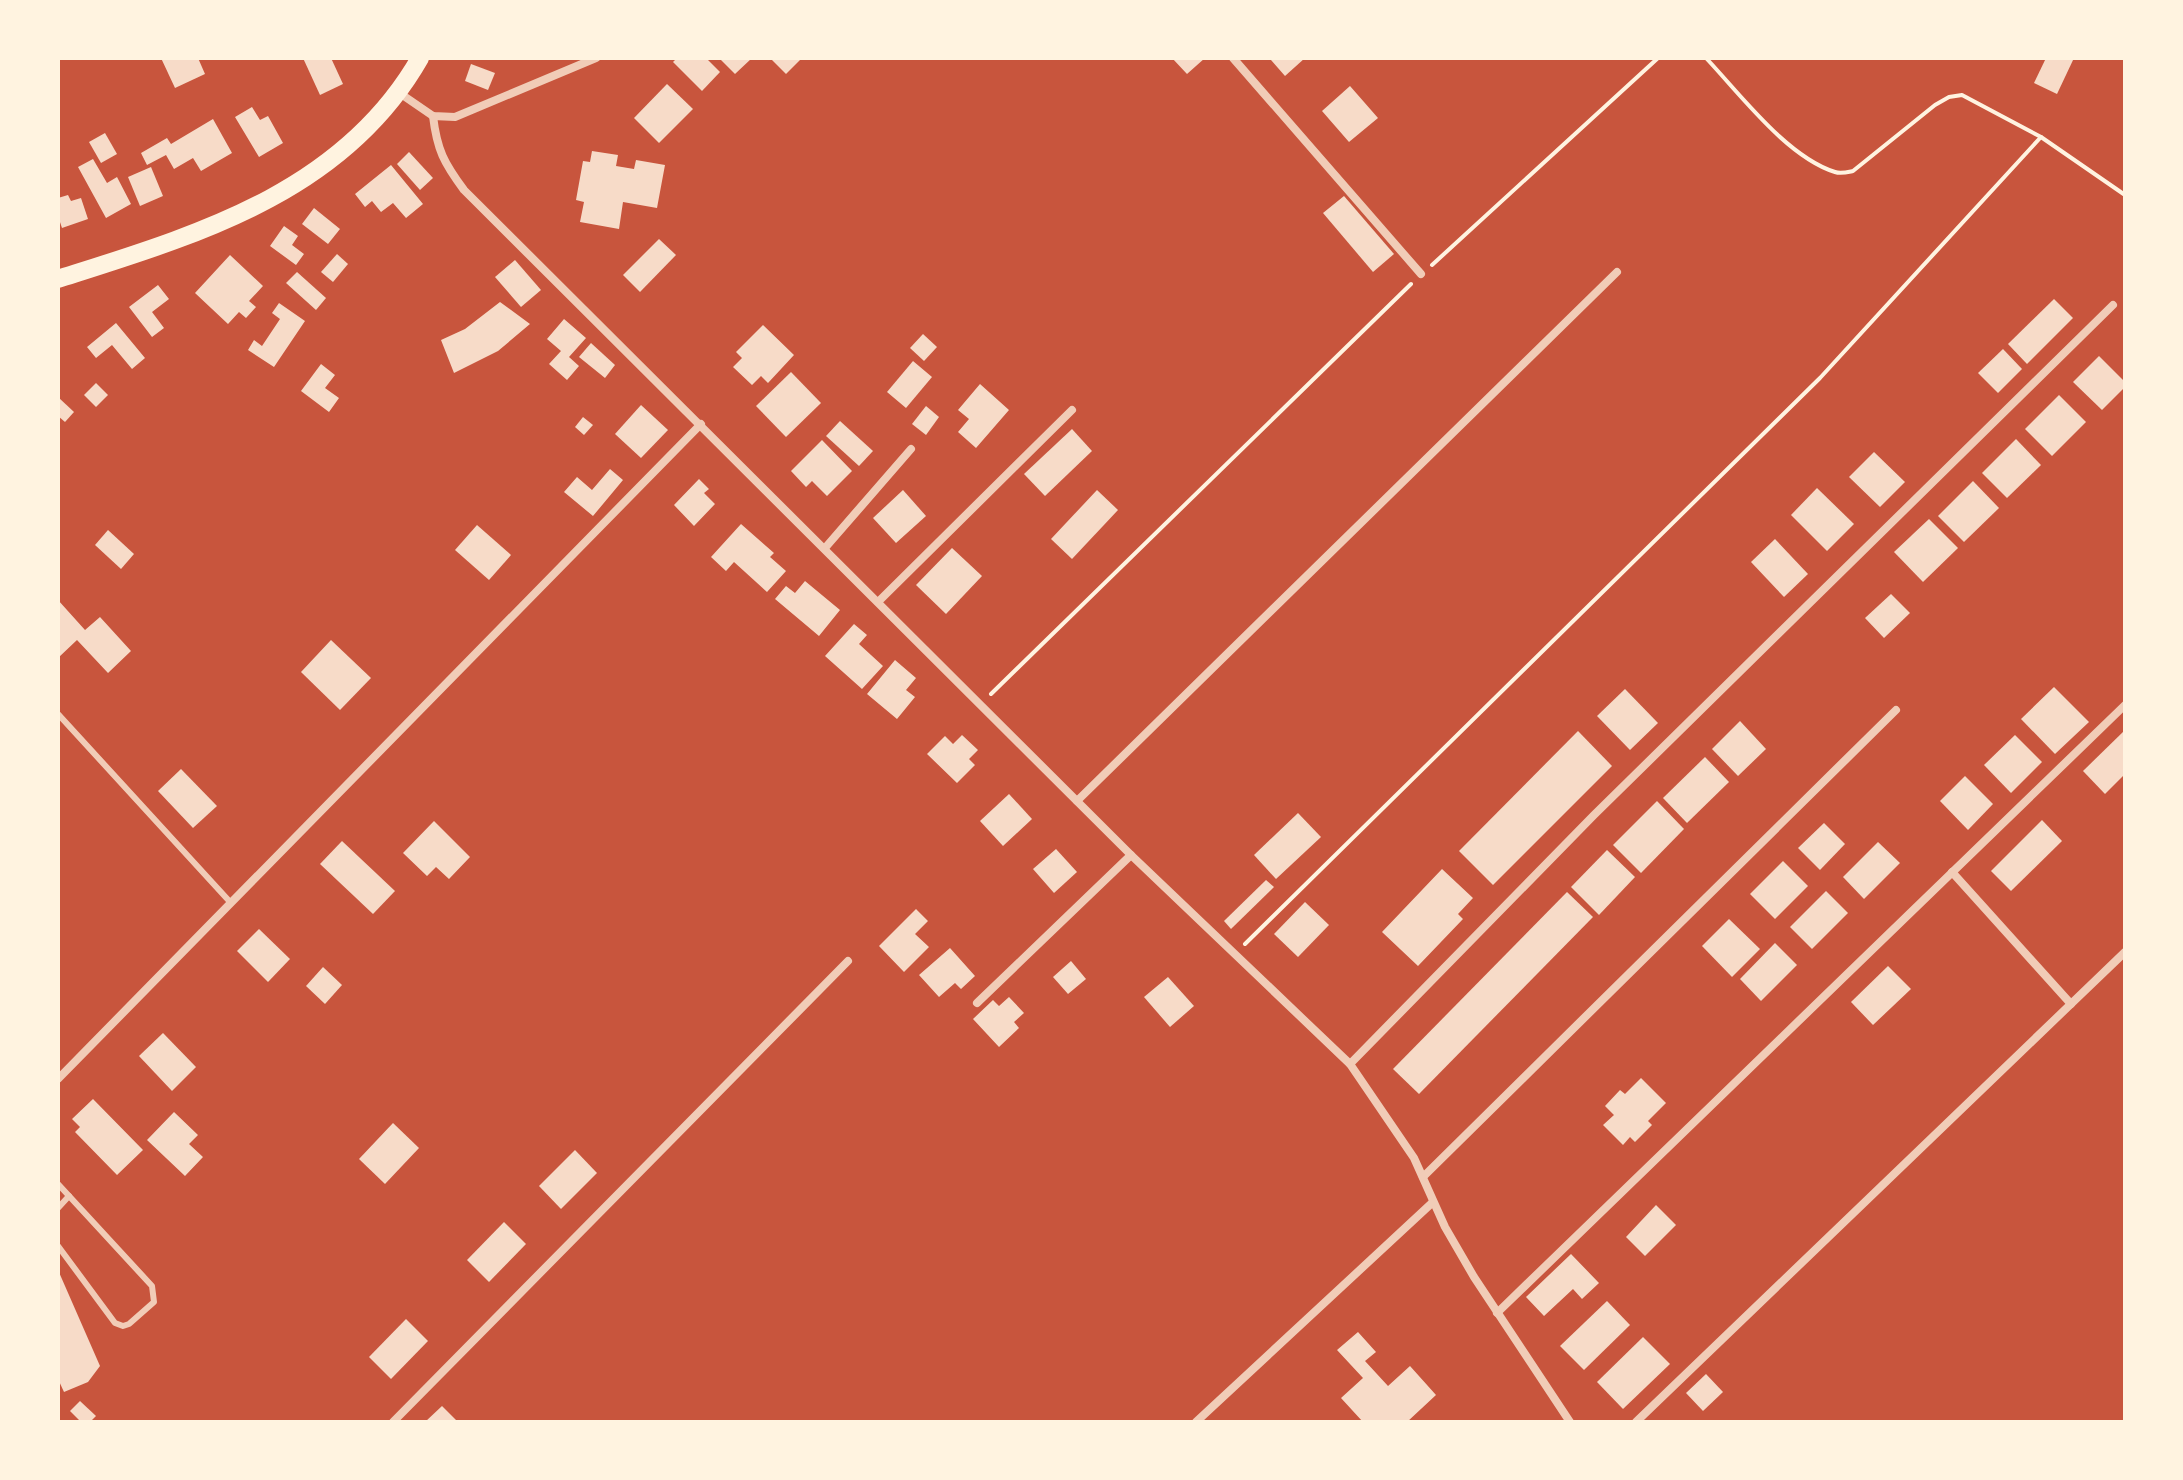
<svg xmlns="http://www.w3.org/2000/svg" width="2183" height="1480" viewBox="0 0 2183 1480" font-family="Poppins,sans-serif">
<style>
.building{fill:#f7dbc8}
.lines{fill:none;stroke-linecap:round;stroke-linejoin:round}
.path{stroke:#fff3e0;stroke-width:4}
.service{stroke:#f1ccb7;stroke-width:6}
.minor{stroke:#f1ccb7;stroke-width:8}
.primary{stroke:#fff3e0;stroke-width:18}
</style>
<rect width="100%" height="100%" fill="#c8553d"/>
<g class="building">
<path d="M161 58H198L205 74 175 88Z"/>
<path d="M303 58H331L343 84 320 95Z"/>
<path d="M677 58H706L720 72 702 91 673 62Z"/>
<path d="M719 58H752L735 74Z"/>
<path d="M770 58H802L786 74Z"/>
<path d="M1172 58H1205L1187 74Z"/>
<path d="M1274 58H1305L1285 76 1271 60Z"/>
<path d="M2046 58H2074L2057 94 2034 83Z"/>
<path d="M471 64 495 73 488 90 465 81Z"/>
<path d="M667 84 693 109 659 143 634 118Z"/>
<path d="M1350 86 1378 118 1349 142 1322 111Z"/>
<path d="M252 107 260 120 268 116 283 143 259 157 235 117Z"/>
<path d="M213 119 232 153 201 171 193 158 174 169 166 155 147 165 141 153 167 138 171 144Z"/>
<path d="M105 133 117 154 101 163 89 142Z"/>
<path d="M592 151 618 155 616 166 634 169 636 160 665 165 657 208 623 202 619 229 580 222 584 202 576 200 583 161 590 162Z"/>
<path d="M409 152 433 178 420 190 397 164Z"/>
<path d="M93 159 107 183 117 177 131 204 106 218 78 167Z"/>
<path d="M391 165 423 204 406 218 393 203 381 212 372 201 365 207 355 194Z"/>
<path d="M151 167 163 196 140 206 128 177Z"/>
<path d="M68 195 71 201 81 198 88 219 62 228 58 216V198Z"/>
<path d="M1344 196 1394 254 1373 272 1323 213Z"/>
<path d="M314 208 340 229 328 244 302 224Z"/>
<path d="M284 226 298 236 292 245 304 254 296 265 270 246Z"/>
<path d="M659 239 676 255 640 292 623 275Z"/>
<path d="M337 254 348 264 333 282 321 272Z"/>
<path d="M230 255 263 286 249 301 256 307 246 318 239 312 228 324 195 293Z"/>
<path d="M515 260 541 290 521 307 495 277Z"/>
<path d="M297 272 326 298 316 310 286 283Z"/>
<path d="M158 285 169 299 152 312 164 328 152 337 129 307Z"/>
<path d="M2054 299 2073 318 2027 364 2008 344Z"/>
<path d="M500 302 530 324 498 351 454 373 441 340 465 329Z"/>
<path d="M279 303 305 321 274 367 248 350 254 340 262 346 280 319 272 313Z"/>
<path d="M564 319 586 338 569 357 579 366 567 380 549 364 561 351 547 339Z"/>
<path d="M116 323 145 358 132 369 112 345 96 358 87 347Z"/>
<path d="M763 325 794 355 768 383 761 376 752 385 733 367 742 358 736 352Z"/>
<path d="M923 334 937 347 924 361 910 348Z"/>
<path d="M591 343 615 365 605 378 579 357Z"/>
<path d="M2003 349 2022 369 1998 393 1978 373Z"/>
<path d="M2099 356 2125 382V387L2102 410 2073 382Z"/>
<path d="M913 361 932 377 906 408 887 392Z"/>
<path d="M321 364 335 375 325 388 339 398 329 412 301 391Z"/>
<path d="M791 372 821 403 786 437 756 406Z"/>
<path d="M96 383 108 395 96 407 84 395Z"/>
<path d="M980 384 1009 410 976 448 958 432 969 419 958 410Z"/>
<path d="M2059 395 2086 422 2052 456 2025 429Z"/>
<path d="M58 397 74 412 65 422 58 416Z"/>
<path d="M641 405 668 430 641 458 615 434Z"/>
<path d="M926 406 939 417 926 435 912 424Z"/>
<path d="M583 417 593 425 584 435 575 427Z"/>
<path d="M840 421 873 451 859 466 826 436Z"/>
<path d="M1072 429 1092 451 1045 496 1024 474Z"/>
<path d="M2016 439 2041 465 2007 498 1982 473Z"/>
<path d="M822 440 852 471 827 496 812 481 806 487 791 471Z"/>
<path d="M1874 452 1905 482 1880 507 1849 477Z"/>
<path d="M610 469 623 480 593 516 564 492 577 477 592 490Z"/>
<path d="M699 479 709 489 704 493 715 504 694 526 674 505Z"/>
<path d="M1973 481 1999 508 1964 542 1938 516Z"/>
<path d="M1817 488 1854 524 1827 551 1791 515Z"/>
<path d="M903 490 926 516 896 543 873 518Z"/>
<path d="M1097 490 1118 510 1072 559 1051 539Z"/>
<path d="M1929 519 1958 548 1923 582 1894 552Z"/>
<path d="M741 524 774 553 770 557 786 571 767 592 734 562 726 571 711 557Z"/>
<path d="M477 525 511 555 489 580 455 550Z"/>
<path d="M108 530 134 554 121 569 95 545Z"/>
<path d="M1775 539 1808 574 1784 597 1751 562Z"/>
<path d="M952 548 982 576 946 614 916 585Z"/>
<path d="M805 581 840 610 819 636 775 599 786 586 795 593Z"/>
<path d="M1891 594 1910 613 1884 638 1865 618Z"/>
<path d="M58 600 85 630 100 617 131 651 108 673 77 640 58 658Z"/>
<path d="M854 624 867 635 859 644 883 666 862 689 825 656Z"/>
<path d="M331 640 371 678 340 710 301 672Z"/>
<path d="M895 660 916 678 906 690 915 697 897 719 867 694Z"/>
<path d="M2054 687 2089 722 2055 754 2021 719Z"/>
<path d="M1625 689 1658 723 1630 750 1597 716Z"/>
<path d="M1740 721 1766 749 1738 776 1712 749Z"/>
<path d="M2125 730V774L2105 794 2083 771Z"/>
<path d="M1578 731 1612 766 1493 885 1459 851Z"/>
<path d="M962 735 978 750 969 759 975 765 957 783 927 754 945 736 953 744Z"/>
<path d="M2015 735 2042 762 2011 793 1984 765Z"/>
<path d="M1705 757 1729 782 1687 823 1663 798Z"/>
<path d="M181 769 217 806 193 828 158 791Z"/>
<path d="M1965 776 1993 804 1968 830 1940 801Z"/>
<path d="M1009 794 1032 819 1003 846 980 821Z"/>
<path d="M1657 801 1684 829 1641 873 1613 845Z"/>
<path d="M1298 813 1321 837 1276 879 1254 855Z"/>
<path d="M2042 820 2062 841 2011 891 1991 871Z"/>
<path d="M434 821 470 857 449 879 436 867 427 876 403 853Z"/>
<path d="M1824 823 1845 844 1820 870 1798 848Z"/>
<path d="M342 841 395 891 373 914 320 864Z"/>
<path d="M1878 842 1900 863 1864 899 1843 877Z"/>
<path d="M1056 849 1077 872 1054 893 1033 869Z"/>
<path d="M1607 850 1635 877 1599 915 1571 887Z"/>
<path d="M1783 861 1808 886 1775 919 1750 894Z"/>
<path d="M1442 869 1473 898 1458 914 1463 919 1418 966 1382 932Z"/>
<path d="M1266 880 1274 887 1231 929 1224 921Z"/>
<path d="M1826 891 1848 913 1812 949 1790 927Z"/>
<path d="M1567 892 1593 917 1419 1094 1393 1069Z"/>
<path d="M1305 902 1329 925 1298 957 1274 934Z"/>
<path d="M916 909 928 921 915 934 929 947 904 972 879 946Z"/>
<path d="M1729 919 1760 949 1732 977 1702 946Z"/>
<path d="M259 929 290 959 268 982 237 951Z"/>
<path d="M1775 943 1797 965 1761 1001 1740 979Z"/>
<path d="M950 948 975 976 961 989 955 983 939 997 919 975Z"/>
<path d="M1071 961 1086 979 1068 994 1053 977Z"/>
<path d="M1888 966 1911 989 1873 1025 1851 1002Z"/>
<path d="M323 967 342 985 325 1004 306 986Z"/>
<path d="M1168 977 1194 1006 1170 1027 1144 997Z"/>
<path d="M1009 997 1024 1013 1014 1022 1019 1028 999 1047 973 1019 993 1000 999 1006Z"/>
<path d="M163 1033 196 1067 172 1091 139 1056Z"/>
<path d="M1641 1078 1666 1103 1648 1121 1652 1125 1635 1142 1630 1137 1623 1145 1603 1125 1614 1115 1605 1106 1620 1090 1625 1094Z"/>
<path d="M93 1099 143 1150 117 1175 75 1132 80 1127 72 1119Z"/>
<path d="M174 1112 198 1135 189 1144 203 1157 185 1176 147 1140Z"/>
<path d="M393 1123 419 1148 385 1184 359 1159Z"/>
<path d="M575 1150 597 1173 561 1209 539 1186Z"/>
<path d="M1656 1205 1676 1225 1645 1256 1626 1237Z"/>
<path d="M504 1222 526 1244 489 1282 467 1260Z"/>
<path d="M1571 1254 1599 1283 1582 1299 1573 1289 1544 1316 1526 1297Z"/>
<path d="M58 1270 100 1366 88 1382 64 1392 58 1379Z"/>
<path d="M1607 1301 1630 1325 1584 1370 1560 1346Z"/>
<path d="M406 1319 428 1341 391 1379 369 1357Z"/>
<path d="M1358 1332 1376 1352 1365 1361 1388 1386 1410 1366 1436 1395 1407 1422H1363L1341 1398 1363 1378 1337 1350Z"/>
<path d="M1643 1337 1670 1364 1623 1409 1597 1382Z"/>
<path d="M1706 1374 1723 1392 1703 1411 1686 1393Z"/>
<path d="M80 1401 96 1416 90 1422H81L70 1411Z"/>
<path d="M442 1406 458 1422H425Z"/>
</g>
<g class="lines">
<g class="path">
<path d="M1706 58C1740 94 1787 157 1835 172 1841 174 1848 172 1853 171L1935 105 1949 97 1962 95 2041 137 2125 195"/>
<path d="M1432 265 1658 58"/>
<path d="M991 694 1411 284"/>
<path d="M1245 944 1820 378 2041 137"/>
</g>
<g class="service">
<path d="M58 714 231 903"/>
<path d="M58 1184 152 1286 154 1302 129 1324 123 1326 115 1323 58 1246"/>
<path d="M58 1208 69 1196"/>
</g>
<g class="minor">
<path d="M1233 58 1421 274"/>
<path d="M398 92 433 116 455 117 596 58"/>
<path d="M433 116C437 150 444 163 464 190L1131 855 1350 1064 1414 1158 1445 1227 1474 1277 1570 1422"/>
<path d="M825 548 911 449"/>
<path d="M878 602 1072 410"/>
<path d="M1077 801 1617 272"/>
<path d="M1952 872 2071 1004"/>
<path d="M977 1003 1131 855"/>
<path d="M1350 1064 1594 815 2113 305"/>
<path d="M58 1079 701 424"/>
<path d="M1423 1177 1896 710"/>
<path d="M1497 1313 2125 705"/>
<path d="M393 1422 848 961"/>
<path d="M1196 1422 1433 1202"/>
<path d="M1636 1422 2125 952"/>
</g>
<path class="primary" d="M58 279C196 235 343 193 420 58"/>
</g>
<rect width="2183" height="1480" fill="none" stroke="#fff3e0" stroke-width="120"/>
</svg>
